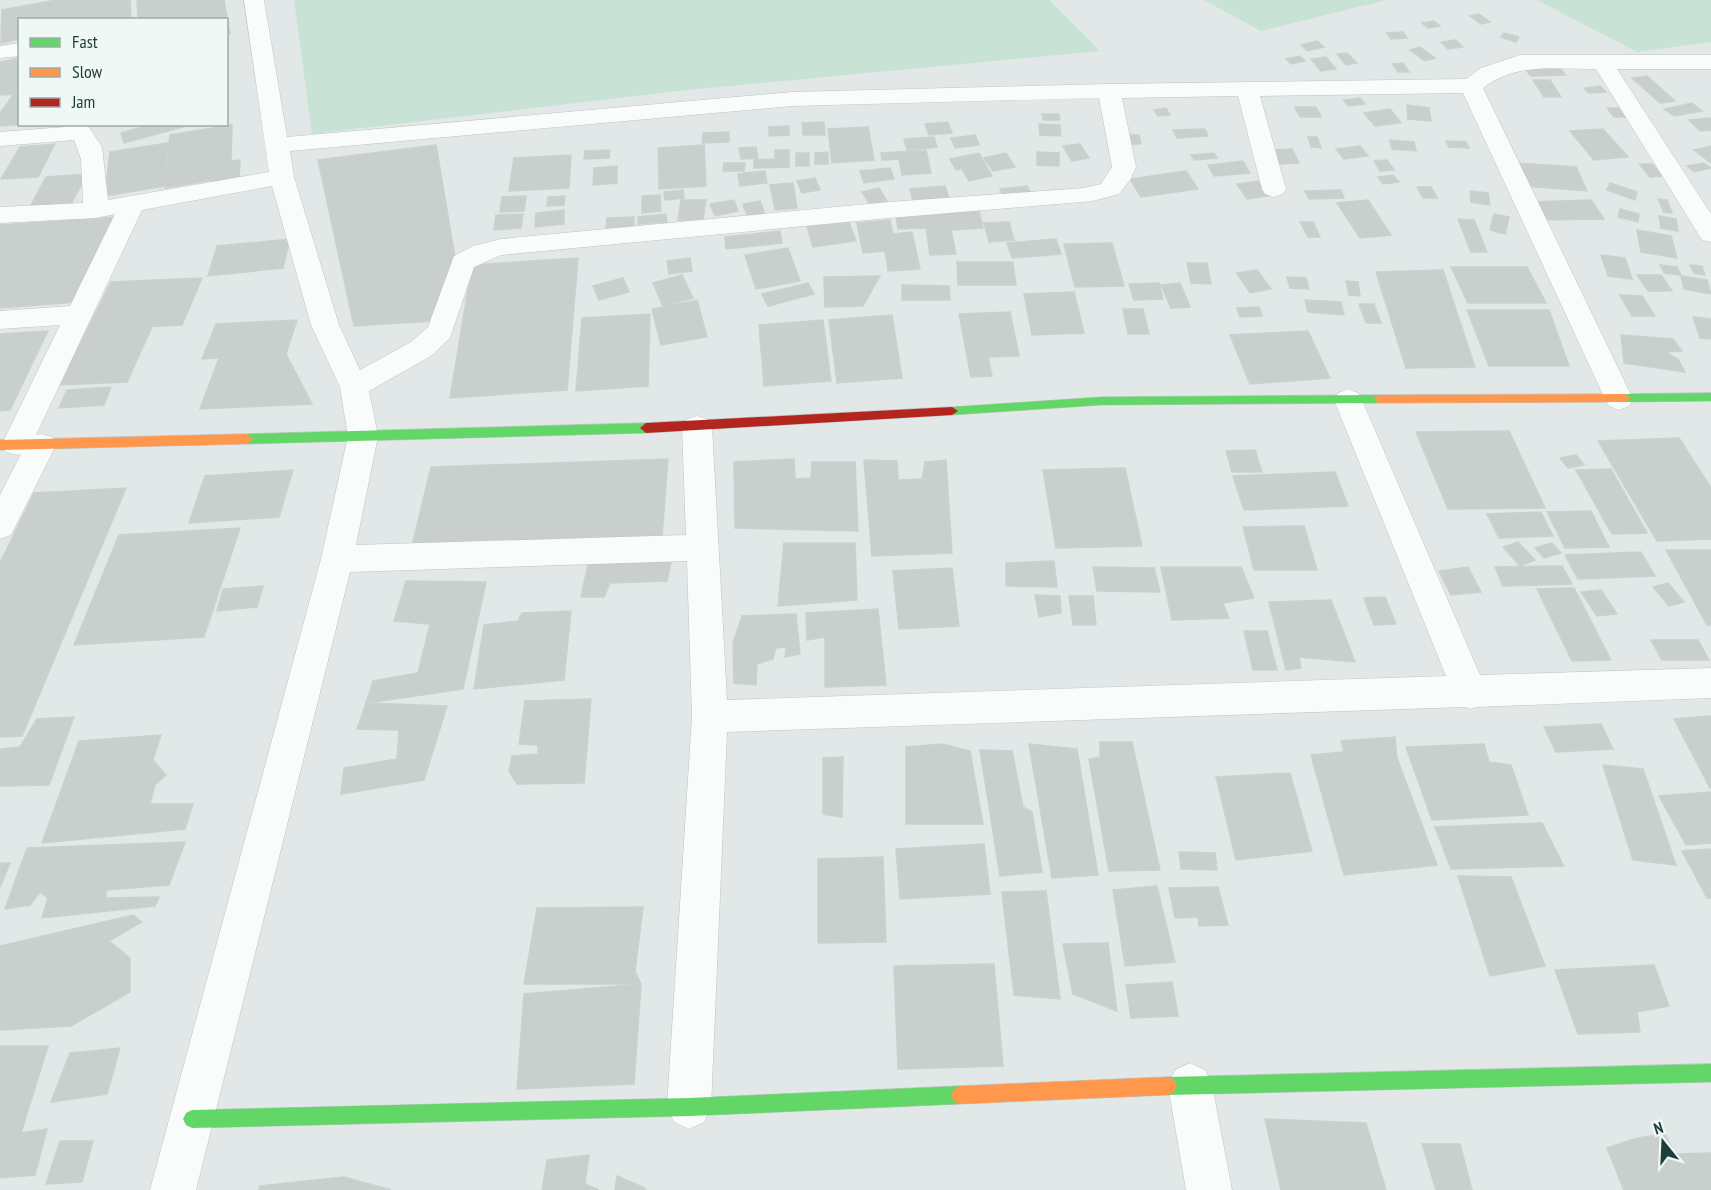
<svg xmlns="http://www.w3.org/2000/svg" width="1711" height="1190" viewBox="0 0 1711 1190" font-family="'PT Sans Narrow',sans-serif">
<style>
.green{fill:#c8e3d6}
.building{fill:#c8cfcd;stroke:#cad1d0;stroke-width:1.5}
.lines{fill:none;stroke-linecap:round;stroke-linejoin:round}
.street-casing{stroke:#bec5c4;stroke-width:1}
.fast-casing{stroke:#bdc6c4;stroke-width:1}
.slow-casing{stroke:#bdc6c4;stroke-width:1}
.jam-casing{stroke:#bdc6c4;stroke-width:1}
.street{fill:#fafcfb;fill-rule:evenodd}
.fast{fill:#63d668;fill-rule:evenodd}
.slow{fill:#ff974d;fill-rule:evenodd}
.jam{fill:#b3261e;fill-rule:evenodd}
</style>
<rect width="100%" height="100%" fill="#e1e8e7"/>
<g class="green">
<path d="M294 0H1049L1100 51 678 91 312 134Z"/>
<path d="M1204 0H1387L1261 31Z"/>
<path d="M1537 0H1711V42L1637 52Z"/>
</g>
<g class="building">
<path d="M56 0H130L131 17 117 20H20V39L1 43 2 10Z"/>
<path d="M137 0H224L230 34 226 35V20H138Z"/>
<path d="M1479 14 1490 22 1481 24 1470 16Z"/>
<path d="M1434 21 1440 26 1428 28 1422 23Z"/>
<path d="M1403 32 1407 38 1391 39 1387 33Z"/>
<path d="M1504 33 1519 37 1516 42 1501 37Z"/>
<path d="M1456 40 1463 47 1448 49 1441 42Z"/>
<path d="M1317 41 1324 47 1307 51 1301 45Z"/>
<path d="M1420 47 1435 58 1425 61 1410 50Z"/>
<path d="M1347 53 1357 63 1346 65 1337 54Z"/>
<path d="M1300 56 1305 61 1291 64 1286 59Z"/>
<path d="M1326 57 1336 69 1321 71 1311 59Z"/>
<path d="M18 58 20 59V94L0 95V62Z"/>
<path d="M1403 63 1409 72H1398L1392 64Z"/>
<path d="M1559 67 1565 75 1531 76 1525 69Z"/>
<path d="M1647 76 1675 101 1660 103 1632 78Z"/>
<path d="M1533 80H1550L1561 97H1544Z"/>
<path d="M1600 86 1606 92 1589 93 1584 88Z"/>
<path d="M14 94H20V124H25L0 126V113Z"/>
<path d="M1360 98 1365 104 1349 106 1343 100Z"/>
<path d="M1692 103 1702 111 1674 116 1664 109Z"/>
<path d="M1407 105 1429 108 1431 121 1408 119Z"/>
<path d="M1295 107H1316L1321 117H1300Z"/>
<path d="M1166 108 1170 115 1158 116 1154 110Z"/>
<path d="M1607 108H1621L1628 117H1614Z"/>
<path d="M1390 109 1401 123 1375 126 1364 113Z"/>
<path d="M1042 114H1059L1060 120H1043Z"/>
<path d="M1711 118V130L1700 131 1689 120Z"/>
<path d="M824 122 825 135H803L802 123Z"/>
<path d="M948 122 952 133 929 135 925 124Z"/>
<path d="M153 124H193L124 143 121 133Z"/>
<path d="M1039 124 1060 125 1061 136 1040 135Z"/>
<path d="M232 125 231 161 240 160 239 179 211 184 212 180 165 188 170 135Z"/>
<path d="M789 126V135L769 136V127Z"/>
<path d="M868 127 874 160 832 163 828 129Z"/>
<path d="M1205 129 1208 136 1177 138 1173 130Z"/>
<path d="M1603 129 1628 157 1594 160 1570 131Z"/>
<path d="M729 132V142L702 143 703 133Z"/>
<path d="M975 135 979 145 955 148 951 138Z"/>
<path d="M1128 135H1139L1141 144H1130Z"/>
<path d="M934 137 937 147 907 150 904 139Z"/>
<path d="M1308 137H1317L1321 148 1311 147Z"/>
<path d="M1390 140 1414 142 1416 151 1392 149Z"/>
<path d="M1446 141 1466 142 1469 148 1449 147Z"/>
<path d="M168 143 164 186 105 196 110 152Z"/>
<path d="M55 144 38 177 1 179 20 147Z"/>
<path d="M1080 144 1089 158 1072 161 1063 146Z"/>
<path d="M436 145 456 263 432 321 354 326 318 160Z"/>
<path d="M704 145 706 186 659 189 658 148Z"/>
<path d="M1360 146 1368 156 1344 159 1336 149Z"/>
<path d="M1710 146 1711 147V163L1694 150Z"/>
<path d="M756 147 758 158 741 159 739 148Z"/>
<path d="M1292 149 1299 163 1280 164 1273 150Z"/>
<path d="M610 150 609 158 584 159 585 151Z"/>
<path d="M775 150H789V167L754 168V160L775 159Z"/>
<path d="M926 150 931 173 902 175 899 159 882 160 881 153Z"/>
<path d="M828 152V164H815V153Z"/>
<path d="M1037 152 1059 153V166L1037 165Z"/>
<rect x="796" y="153" width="13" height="13"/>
<path d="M979 153 992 176 969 181 962 169 956 170 950 159Z"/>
<path d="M1006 153 1015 167 993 171 984 158Z"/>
<path d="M1214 153 1217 158 1194 160 1191 155Z"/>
<path d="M571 155 569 188 509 191 514 158Z"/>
<path d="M1387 160 1394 170 1380 171 1374 161Z"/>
<path d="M1243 161 1250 173 1214 176 1208 165Z"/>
<path d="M724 163H745L744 171H723Z"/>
<path d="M1515 163 1576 167 1587 191 1524 186Z"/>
<path d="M1704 163 1711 168 1694 172 1687 166Z"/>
<path d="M1639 164H1652L1663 176 1650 177Z"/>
<path d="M617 166V183L593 185 594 168Z"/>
<path d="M890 168 894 179 864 183 860 171Z"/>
<path d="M765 171 767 183 740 186 738 174Z"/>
<path d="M1186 171 1198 189 1141 197 1130 179Z"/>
<path d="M87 174 69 208 28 211 46 177Z"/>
<path d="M1393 175 1399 182 1383 184 1378 177Z"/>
<path d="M815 178 820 190 802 193 797 181Z"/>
<path d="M1258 181 1268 196 1247 199 1237 184Z"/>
<path d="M793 183 797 208 775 210 770 185Z"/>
<path d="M1610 183 1637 192 1635 200 1607 190Z"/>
<path d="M945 186 949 198 913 201 910 189Z"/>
<path d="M1027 186 1032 197 1005 200 1000 189Z"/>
<path d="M1417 187H1431L1437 198H1423Z"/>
<path d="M879 188 888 203 871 206 862 192Z"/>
<path d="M683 190 684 198 665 200 664 192Z"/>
<path d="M1341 190 1344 198 1309 199 1305 191Z"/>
<path d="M1470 191 1488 193 1490 205 1471 202Z"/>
<path d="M660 195 661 211 642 213V196Z"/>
<path d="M526 196 524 211 500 212 502 197Z"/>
<path d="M565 196 564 205 547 206 548 197Z"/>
<path d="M1658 199 1667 200 1672 213 1664 212Z"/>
<path d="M681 200H706L703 220H678Z"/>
<path d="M734 200 738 211 715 216 710 204Z"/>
<path d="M1368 200 1391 235 1360 238 1337 203Z"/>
<path d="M1591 200 1604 219 1543 220 1531 202Z"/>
<path d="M760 201 765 215 748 218 743 204Z"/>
<path d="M1620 209 1639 214 1638 222 1618 217Z"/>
<path d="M564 210V224L535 227 536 213Z"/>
<path d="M979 211 983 228 951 230 956 254 930 255 926 228 898 229 896 215Z"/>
<path d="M523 214 521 228 494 230 496 215Z"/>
<path d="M666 214 667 222 638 224V217Z"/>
<path d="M1494 214 1509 217 1505 234 1490 230Z"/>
<path d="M1659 216 1676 219 1678 231 1661 228Z"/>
<path d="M116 217 77 302 0 308V225Z"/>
<path d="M634 217V227L606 228 607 218Z"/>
<path d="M1458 219 1474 220 1487 252H1471Z"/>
<path d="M848 220 856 241 813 247 807 226Z"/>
<path d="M890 220 893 234 912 232 920 269 888 271 885 251 863 253 857 223Z"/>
<path d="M1009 222 1014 240 989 242 984 223Z"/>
<path d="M1300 222H1313L1320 237H1308Z"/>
<path d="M1637 230 1671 236 1677 258 1641 252Z"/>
<path d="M780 231 782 243 726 249 725 237Z"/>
<path d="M290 239 283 268 208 276 217 246Z"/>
<path d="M1056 239 1061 254 1012 258 1007 243Z"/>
<path d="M1112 243 1124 286 1075 287 1064 244Z"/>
<path d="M788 248 800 281 756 289 745 255Z"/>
<path d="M1601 255 1625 258 1632 279 1608 276Z"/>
<path d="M578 258 567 390 450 398 472 265Z"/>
<path d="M690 258 692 271 669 274 667 261Z"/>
<path d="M957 262H1013L1016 285H958Z"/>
<path d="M1187 263H1207L1211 284 1191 283Z"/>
<path d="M1660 265 1677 267 1681 275 1664 273Z"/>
<path d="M1690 265 1702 266 1705 275 1694 273Z"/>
<path d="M1451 267H1527L1546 303H1468Z"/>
<path d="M1257 270 1271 289 1250 293 1237 273Z"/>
<path d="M1443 270 1475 367 1406 368 1376 272Z"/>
<path d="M682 275 693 298 663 306 653 283Z"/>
<path d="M1637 275H1661L1672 291H1648Z"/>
<path d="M880 276 863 306 825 307 824 277Z"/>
<path d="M1681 276 1707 280 1711 294 1684 289Z"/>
<path d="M1287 277 1306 278 1309 289 1290 288Z"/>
<path d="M202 278 182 325 87 330 111 282Z"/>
<path d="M623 278 629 292 599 300 593 286Z"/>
<path d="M1346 281 1358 282 1360 296 1349 295Z"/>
<path d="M808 283 814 294 768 306 762 294Z"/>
<path d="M1159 283 1163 299 1134 300 1129 284Z"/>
<path d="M1180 283 1190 307 1171 308 1161 285Z"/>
<path d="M902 285 949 286 950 300H902Z"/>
<path d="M1074 292 1084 333 1032 335 1024 294Z"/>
<path d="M1620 295 1642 296 1655 316H1632Z"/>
<path d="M697 300 707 337 661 345 652 309Z"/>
<path d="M1305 300 1341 302 1344 315 1308 312Z"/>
<path d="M1359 304H1374L1381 323H1366Z"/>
<path d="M1259 307 1262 316 1240 317 1237 308Z"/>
<path d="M1123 309H1143L1149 334H1128Z"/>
<path d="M1467 310H1549L1569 366H1489Z"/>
<path d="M1010 312 1019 356 988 357 992 376 971 377 959 314Z"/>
<path d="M650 314 648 386 576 391 582 318Z"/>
<path d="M892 315 902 378 837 383 829 320Z"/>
<path d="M1693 317 1711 319V339L1700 338Z"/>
<path d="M297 320 286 354 202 359 216 324Z"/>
<path d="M823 320 831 381 764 386 759 325Z"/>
<path d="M152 327 127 382 59 385 87 330Z"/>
<path d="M48 331 30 368 0 370V334Z"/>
<path d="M1308 331 1330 378 1250 384 1230 335Z"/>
<path d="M1621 335 1673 339 1682 351 1665 352 1678 359 1685 372 1624 363Z"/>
<path d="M286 354 312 404 200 409 219 358Z"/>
<path d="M30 368 10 410 0 411V370Z"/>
<path d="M111 387 104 405 59 408 67 390Z"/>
<path d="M1509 431 1545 508 1448 509 1416 432Z"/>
<path d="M1679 438 1711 488V539L1657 541 1598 441Z"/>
<path d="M1255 450 1262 472H1232L1226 451Z"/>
<path d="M1576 455 1584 465 1568 468 1560 458Z"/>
<path d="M668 459 662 536 412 546 431 467Z"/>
<path d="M794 459 795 479 811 478 812 462H855L858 531 735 528 734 462Z"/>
<path d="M864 460 897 461 898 480 922 479 925 462 946 460 952 553 872 556Z"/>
<path d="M1125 468 1142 546 1056 548 1043 470Z"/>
<path d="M1611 469 1647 533 1612 534 1576 470Z"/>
<path d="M293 470 279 517 189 523 205 476Z"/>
<path d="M1335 472 1348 506 1244 510 1233 476Z"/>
<path d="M126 488 22 736 0 737V563L34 493Z"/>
<path d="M1591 511 1609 547 1565 548 1547 512Z"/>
<path d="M1541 512 1553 536 1499 538 1487 514Z"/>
<path d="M1304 526 1317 570H1254L1243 527Z"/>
<path d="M240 528 204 637 74 645 119 535Z"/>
<path d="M1518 542 1535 560 1520 566 1503 547Z"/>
<path d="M784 543H855L857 600 778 606Z"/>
<path d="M1552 543 1561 553 1544 558 1535 548Z"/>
<path d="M1666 550H1711V625H1707Z"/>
<path d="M1641 552 1655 576 1578 579 1565 555Z"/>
<path d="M672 557 667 581 610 583 604 597H581L589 560Z"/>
<path d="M1054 561 1057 587 1006 586V563Z"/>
<path d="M1562 566 1572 584 1503 586 1495 567Z"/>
<path d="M1093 567 1154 568 1160 592 1097 591Z"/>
<path d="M1161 567H1241L1254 598 1223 603 1229 618 1172 620Z"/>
<path d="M1468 567 1481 592 1451 595 1439 571Z"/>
<path d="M952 568 959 626 899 629 893 571Z"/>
<path d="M406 581 486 582 463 689 366 703 373 681 418 673 430 624 394 621Z"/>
<path d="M1668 583 1684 602 1669 606 1653 587Z"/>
<path d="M263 586 257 607 217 611 223 589Z"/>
<path d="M1574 588 1611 660 1572 661 1537 589Z"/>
<path d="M1601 590 1617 614 1597 616 1581 592Z"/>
<path d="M1035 595 1060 596 1061 613 1039 617Z"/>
<path d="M1069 596H1093L1096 625H1073Z"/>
<path d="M1385 597 1396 624 1374 625 1364 598Z"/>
<path d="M1331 600 1355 662 1299 657 1301 668 1286 670 1269 602Z"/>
<path d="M878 609 886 685 825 687V637L807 640 806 613Z"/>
<path d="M571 611 564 680 474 689 484 625 518 621 522 613Z"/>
<path d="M796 614 800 654 785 657 786 647 776 648 773 659 757 664 756 685 734 683 733 643 742 616Z"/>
<path d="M1244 631H1267L1277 670H1253Z"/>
<path d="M1651 640H1698L1709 660H1662Z"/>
<path d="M591 699 584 783 517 784 509 771 512 756 538 754V745L519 744 525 701Z"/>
<path d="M366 703 447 706 424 780 341 794 344 768 397 759 399 730 357 729Z"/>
<path d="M1711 716V788H1710L1674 719Z"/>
<path d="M74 717 49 785 0 786V749L20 747 37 719Z"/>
<path d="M1601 724 1613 749 1556 752 1544 727Z"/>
<path d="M161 735 153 760 166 775 155 785 150 804H193L185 829 42 843 79 741Z"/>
<path d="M1395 737 1397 758 1437 865 1344 875 1311 755 1344 752 1341 741Z"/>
<path d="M1100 742H1132L1160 870 1109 871 1089 759 1100 757Z"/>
<path d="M942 744 970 751 983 824H906V747Z"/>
<path d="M1029 744 1077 749 1098 875 1052 878Z"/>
<path d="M1484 744 1489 762 1511 765 1528 815 1432 820 1406 747Z"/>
<path d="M980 750 1012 751 1023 807 1032 812 1042 872 1000 876Z"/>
<path d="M843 757 842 817 823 814V758Z"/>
<path d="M1603 765 1643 769 1676 865 1633 860Z"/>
<path d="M1290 773 1312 851 1236 860 1216 777Z"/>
<path d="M1711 792V843L1686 845 1659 796Z"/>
<path d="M1542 823 1564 866 1451 869 1435 827Z"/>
<path d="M185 842 169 885 106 890V898L159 897 155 906 42 918 48 898 40 892 30 905 5 909 27 848Z"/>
<path d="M984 844 990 894 900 899 896 849Z"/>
<path d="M1711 849V898H1707L1682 851Z"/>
<path d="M1179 852 1215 853 1217 870 1181 869Z"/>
<path d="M883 857 886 942 818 943V859Z"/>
<path d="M0 863H10L0 887Z"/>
<path d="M1458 876 1511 877 1545 966 1490 976Z"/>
<path d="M1157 886 1175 962 1125 966 1113 890Z"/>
<path d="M1218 887 1228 925 1199 926 1198 917 1175 918 1169 888Z"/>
<path d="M1046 891 1060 999 1014 995 1002 892Z"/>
<path d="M643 907 635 971 641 984H524L537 908Z"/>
<path d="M133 915 142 922 109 941 130 958V992L71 1026 0 1030V946Z"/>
<path d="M1108 943 1117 1011 1073 994 1063 944Z"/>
<path d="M994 964 1003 1066 898 1069 894 966Z"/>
<path d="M1654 965 1669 1006 1637 1012 1640 1032 1578 1034 1555 970Z"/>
<path d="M1172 982 1178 1016 1131 1018 1126 985Z"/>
<path d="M641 984 634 1084 517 1089 524 994Z"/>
<path d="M0 1046H48L21 1133 47 1129 35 1175 0 1178Z"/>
<path d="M120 1048 107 1094 51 1102 70 1053Z"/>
<path d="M1265 1119 1366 1123 1386 1190H1281Z"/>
<path d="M1665 1134 1675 1154 1711 1153V1190H1624L1607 1148 1637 1138Z"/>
<path d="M60 1141H93L82 1182 46 1184Z"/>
<path d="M1422 1144H1460L1472 1190H1436Z"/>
<path d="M589 1155 585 1184 599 1190H542L547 1160Z"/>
<path d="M617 1176 645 1188V1190H615Z"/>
<path d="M344 1177 391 1190H259L260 1186Z"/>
</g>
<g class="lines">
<defs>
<g id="street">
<path d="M244 0H264L287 137 792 92 1109 84 1466 79 1481 68 1520 55H1711V69H1617L1711 214V242L1702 240 1596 69C1554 69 1518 62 1483 88L1633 399 1629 406 1619 410 1609 406 1605 399 1463 93 1260 96 1286 189 1283 194 1274 197 1265 194 1262 189 1238 96 1122 98 1136 167 1130 180 1119 194 1093 201 889 218 501 255 474 267 450 338 431 356 369 391 378 436 356 545 686 535 682 427 687 419 697 416 707 419 712 427 727 700 1446 676 1334 400 1338 393 1348 389 1358 393 1362 400 1480 675 1711 668V698L1476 707 1470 709 1465 707 727 732 711 1107 704 1122 689 1129 674 1122 667 1107 692 717 687 561 350 572 196 1190H150L321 559 348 436 340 387 311 325 272 186 142 210 36 435 41 434 52 437 56 445 11 535 0 539V495L21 454 17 455 6 452 2 444 60 325 0 329V311L70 306 115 214 96 218 0 223V207L83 203 81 159 74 140 0 146V132L65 127 64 124H87L102 147 108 200 269 172ZM1099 98 1112 167 1101 184 1084 188 889 202 501 239 473 246 454 256 428 327 411 342 360 370 339 325 294 177 290 151 792 106Z"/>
<path d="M20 43V56L0 58V46Z"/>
<path d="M1190 1063 1205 1070 1212 1085 1232 1190H1186L1168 1085 1175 1070Z"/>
</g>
<g id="fast">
<path d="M1711 393V401L1625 402 1619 398 1625 394Z"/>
<path d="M1379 395 1385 399 1379 403 1101 405 952 415 946 411 952 407 1101 397Z"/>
<path d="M646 423 652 428 646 433 247 444 241 439 247 434Z"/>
<path d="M1711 1064V1082L1168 1095 1162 1092 1159 1086 1162 1080 1168 1077Z"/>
<path d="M960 1086 966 1089 969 1095 966 1101 960 1104 689 1116 192 1128 186 1125 183 1119 186 1113 192 1110 689 1098Z"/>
</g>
<g id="slow">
<path d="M1625 394 1631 398 1625 402 1379 403 1373 399 1379 395Z"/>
<path d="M247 434 253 439 247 444 0 450V440Z"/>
<path d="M1168 1077 1174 1080 1177 1086 1174 1092 1168 1095 960 1104 954 1101 951 1095 954 1089 960 1086Z"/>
</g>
<path id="jam" d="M952 407 958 411 952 415 646 433 640 428 646 423Z"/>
</defs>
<use href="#street" class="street-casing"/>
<use href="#fast" class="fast-casing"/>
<use href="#slow" class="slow-casing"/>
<use href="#jam" class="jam-casing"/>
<use href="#street" class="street"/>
<use href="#fast" class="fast"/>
<use href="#slow" class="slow"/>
<use href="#jam" class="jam"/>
</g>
<rect x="18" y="18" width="210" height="108" fill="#eff8f5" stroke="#9badaa" stroke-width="1.5"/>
<rect x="30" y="38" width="30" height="9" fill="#63d668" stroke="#9badaa" stroke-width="1.5"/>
<text x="72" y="48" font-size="18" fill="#1e3d3a">Fast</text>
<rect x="30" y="68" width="30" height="9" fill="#ff974d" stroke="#9badaa" stroke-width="1.5"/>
<text x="72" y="78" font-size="18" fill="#1e3d3a">Slow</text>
<rect x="30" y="98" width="30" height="9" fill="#b3261e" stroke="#9badaa" stroke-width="1.5"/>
<text x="72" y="108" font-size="18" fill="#1e3d3a">Jam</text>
<g transform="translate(1663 1142) rotate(342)" stroke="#eff8f5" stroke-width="4.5" paint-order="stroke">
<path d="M0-4.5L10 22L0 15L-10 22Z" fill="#1e3d3a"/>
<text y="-9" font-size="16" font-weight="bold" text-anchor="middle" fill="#1e3d3a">N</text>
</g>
</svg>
